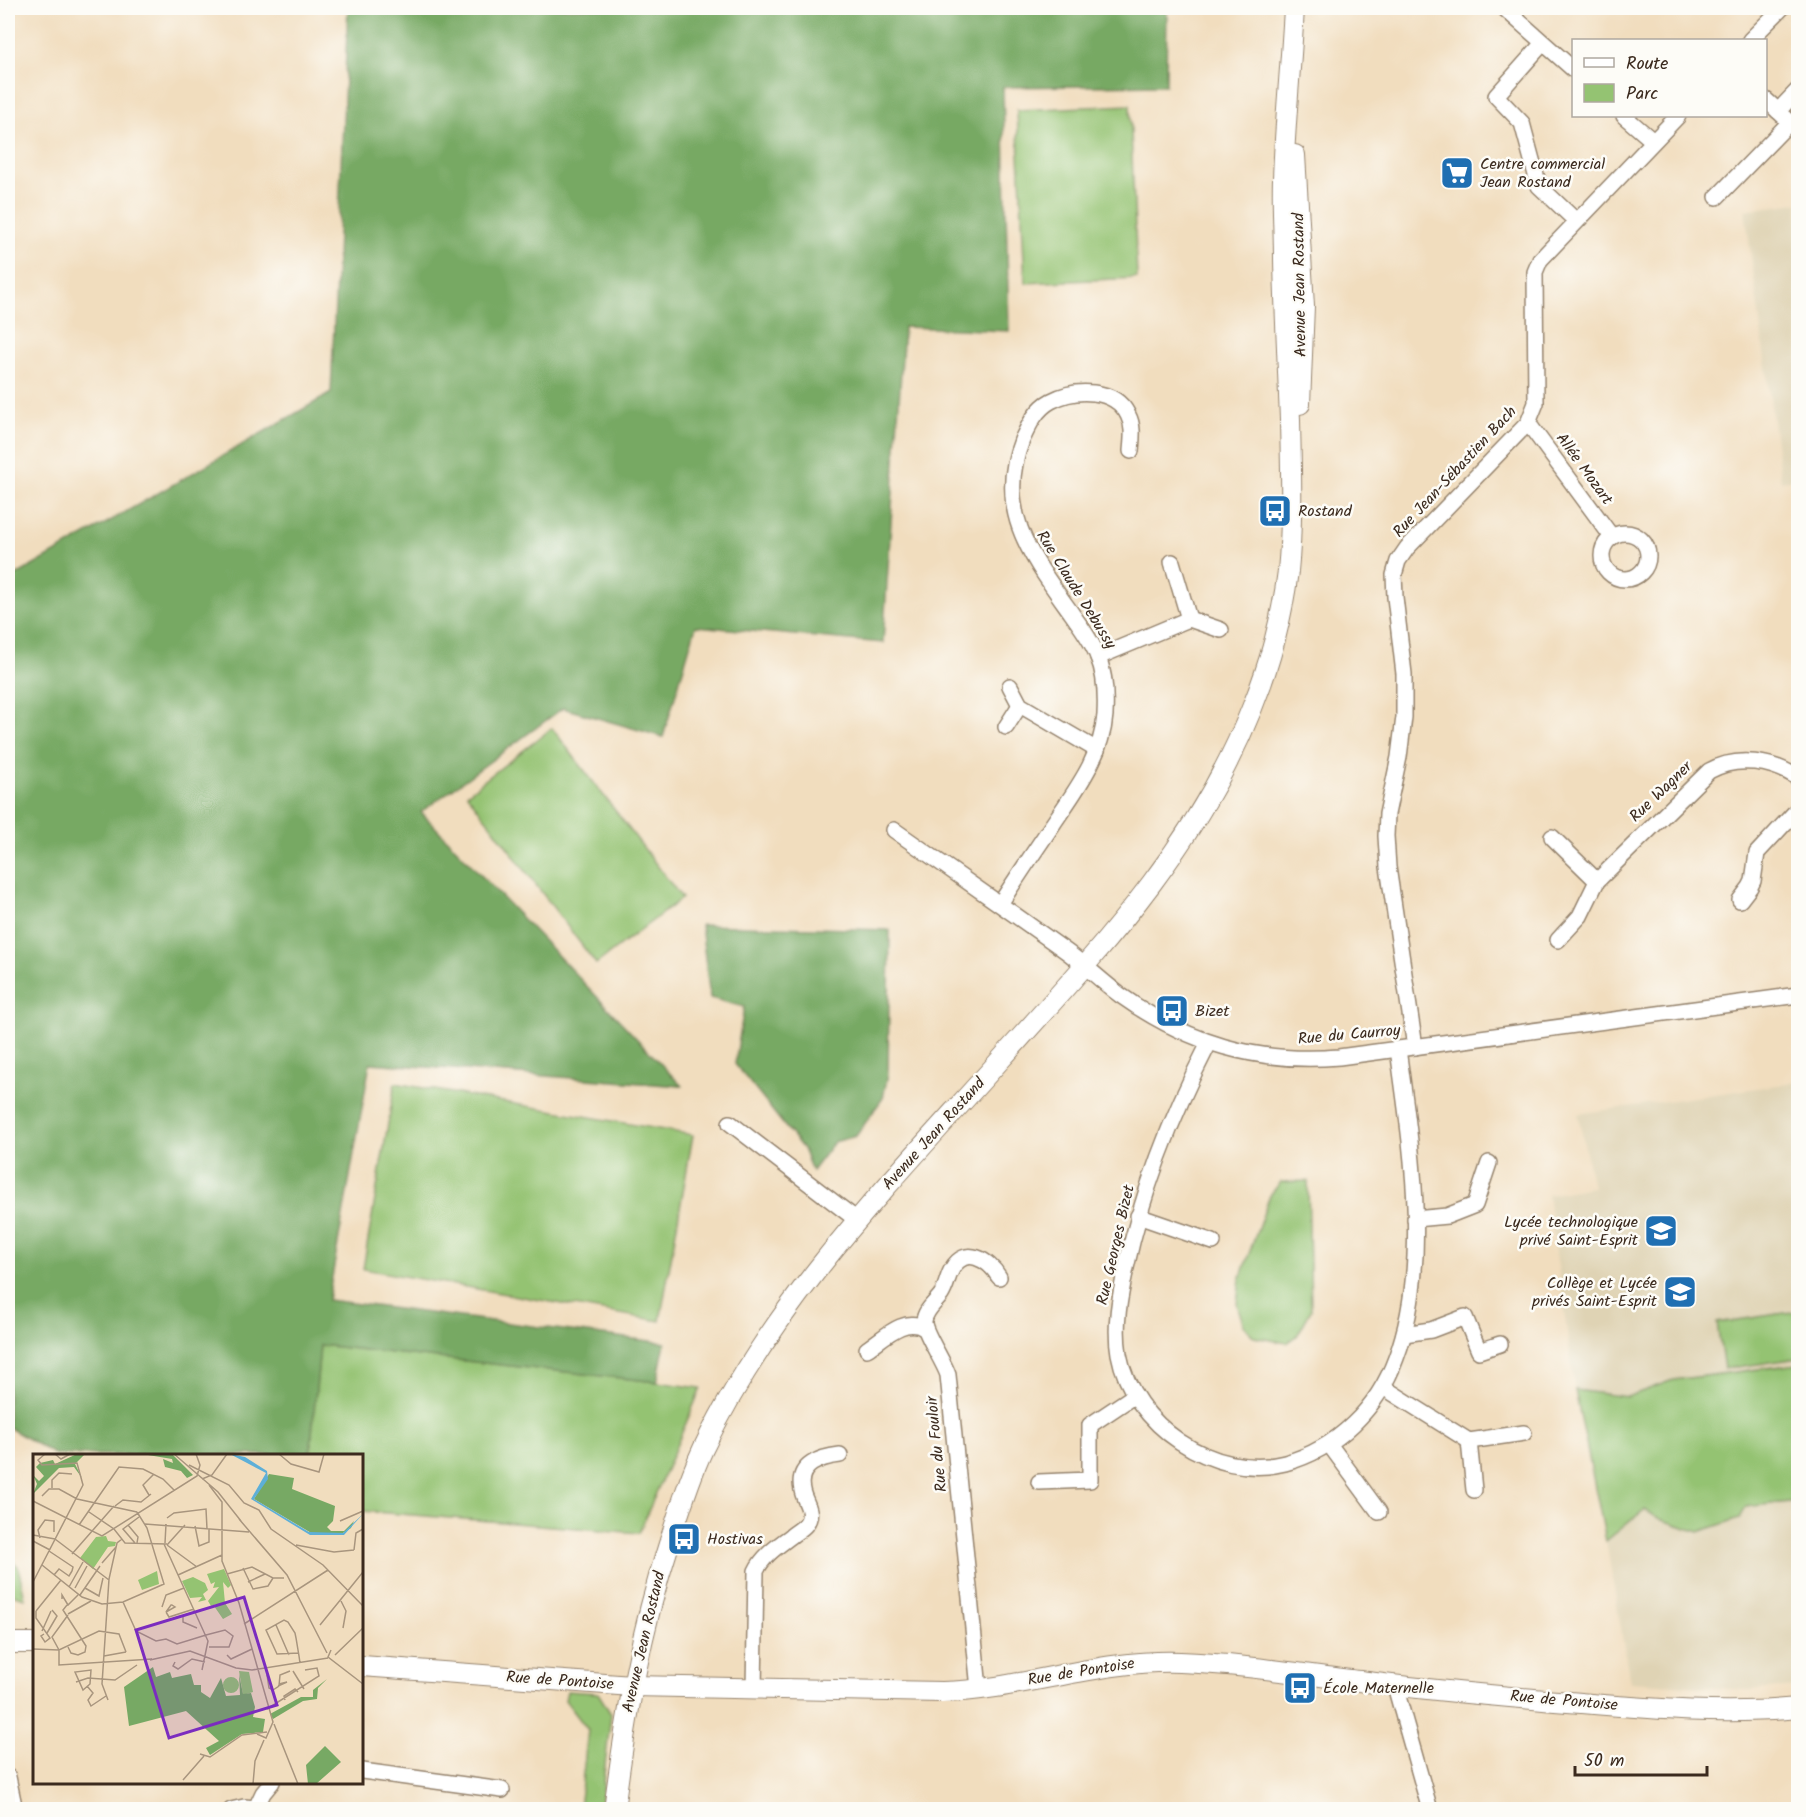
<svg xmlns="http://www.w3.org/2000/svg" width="1806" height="1817" viewBox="0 0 1806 1817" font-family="Kalam,sans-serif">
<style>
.built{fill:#dfd3b4}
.green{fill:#94c372;stroke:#687648;stroke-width:1.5}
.forest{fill:#77a964;stroke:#596a41;stroke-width:1.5}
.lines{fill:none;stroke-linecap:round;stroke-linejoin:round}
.minor-casing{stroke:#96846e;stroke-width:18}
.tertiary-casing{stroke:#96846e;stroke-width:22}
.minor{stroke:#fff;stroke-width:15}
.tertiary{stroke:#fff;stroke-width:20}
.labels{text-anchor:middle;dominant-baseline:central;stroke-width:5;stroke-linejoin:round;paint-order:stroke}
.poi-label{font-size:16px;fill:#3b2a1e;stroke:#fdfcf7;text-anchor:start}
.street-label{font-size:16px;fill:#3b2a1e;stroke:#fdfcf7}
.inset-road{fill:none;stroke:#a8957e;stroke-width:1.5}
.view{fill:#7b2cbf;fill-opacity:0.15;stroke:#7b2cbf;stroke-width:3}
.inset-edge{fill:none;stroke:#3b2a1e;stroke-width:3}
</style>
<rect width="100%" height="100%" fill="#fdfcf7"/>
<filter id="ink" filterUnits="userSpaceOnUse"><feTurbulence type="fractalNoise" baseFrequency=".0167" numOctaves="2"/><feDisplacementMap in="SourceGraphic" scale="12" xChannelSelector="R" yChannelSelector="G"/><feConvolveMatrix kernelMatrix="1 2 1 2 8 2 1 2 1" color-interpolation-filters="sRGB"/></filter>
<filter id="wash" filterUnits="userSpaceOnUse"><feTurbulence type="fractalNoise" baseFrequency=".008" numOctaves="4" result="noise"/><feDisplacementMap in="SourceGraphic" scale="24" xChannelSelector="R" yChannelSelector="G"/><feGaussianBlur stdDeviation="1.35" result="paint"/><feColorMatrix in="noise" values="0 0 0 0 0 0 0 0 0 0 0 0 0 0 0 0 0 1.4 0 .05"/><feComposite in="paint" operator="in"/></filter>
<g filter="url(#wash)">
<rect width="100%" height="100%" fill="#f1ddbe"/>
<g class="built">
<path d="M1798 203V479L1781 481 1745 210Z"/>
<path d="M1798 1082V1687L1747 1690 1630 1682 1606 1541 1575 1390 1548 1195 1593 1187 1578 1114Z"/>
</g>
<g class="green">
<path d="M1130 105 1137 278 1025 283 1017 110Z"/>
<path d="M552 728 682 898 596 964 467 794Z"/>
<path d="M395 1083 693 1135 660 1321 363 1269Z"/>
<path d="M1308 1181 1311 1310 1297 1336 1287 1343 1254 1337 1244 1326 1237 1304 1240 1279 1270 1195 1281 1182Z"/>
<path d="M1798 1311V1358L1724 1369 1717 1323Z"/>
<path d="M320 1345 657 1382 701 1388 639 1533 362 1511V1456H310Z"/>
<path d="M1798 1364V1501L1746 1507 1740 1518 1699 1532 1662 1520 1644 1510 1606 1541 1575 1390 1627 1397 1673 1380Z"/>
<path d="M8 1559 18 1566 25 1598 8 1593Z"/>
<path d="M567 1691 598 1693 611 1714 600 1809H579L588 1730 565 1700Z"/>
</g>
<g class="forest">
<path d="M348 8H1167L1166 85 1003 87 1009 331 904 327 883 643 696 626 663 737 563 708 421 812 682 1086 370 1063 328 1300 665 1343 657 1382 320 1345 310 1455H55L8 1427V580L331 393Z"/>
<path d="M701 925 890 930 888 1074 883 1098 856 1136 834 1142 812 1171 803 1149 735 1064 744 1007 710 998Z"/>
</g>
</g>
<g filter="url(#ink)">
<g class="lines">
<defs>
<g id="minor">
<path d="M1504 8 1574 70"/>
<path d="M1750 40 1782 8"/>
<path d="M1543 43 1496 96 1522 123 1539 186 1576 221"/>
<path d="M1766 100 1778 111"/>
<path d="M1624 116 1653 141"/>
<path d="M1717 197 1790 122 1778 111 1798 90"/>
<path d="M1528 423 1612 537"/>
<circle cx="1625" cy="556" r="23"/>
<path d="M1189 619 1221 630"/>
<path d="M1098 657 1189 619 1172 562"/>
<path d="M1010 686 1020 705 1097 750"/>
<path d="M1006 727 1020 705"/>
<path d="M894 830C951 870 1007 909 1063 949 1083 963 1100 980 1120 995 1187 1043 1257 1064 1339 1057L1798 995"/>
<path d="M1552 837 1597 881"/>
<path d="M1740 900 1750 887 1753 881 1757 853 1798 809"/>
<path d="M1000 904C1017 877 1035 851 1053 824 1075 791 1102 757 1105 715 1106 696 1105 674 1098 657 1092 641 1081 627 1072 614 1033 559 994 511 1022 440 1029 425 1036 409 1051 401 1075 388 1115 388 1128 415 1134 426 1132 439 1131 451"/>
<path d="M1558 940 1580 916 1597 881 1709 771C1737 755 1773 761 1798 778"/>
<path d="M1209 1043C1172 1115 1143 1188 1126 1268 1120 1296 1114 1325 1119 1354 1132 1425 1214 1481 1285 1463 1337 1449 1378 1408 1396 1358 1431 1265 1411 1145 1398 1049"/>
<path d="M1415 1047 1388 867 1386 836 1387 814 1399 757 1404 717V674L1395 597 1394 575 1398 561 1407 548 1528 423 1536 403 1535 272 1540 260 1678 116"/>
<path d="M730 1123 857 1220"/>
<path d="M1138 1216 1213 1242"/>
<path d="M1415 1219 1447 1216 1475 1205 1489 1163"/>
<path d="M1404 1334 1431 1330 1465 1317 1479 1351 1500 1344"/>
<path d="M867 1349C884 1338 904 1316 924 1328"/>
<path d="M1383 1387 1469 1441 1524 1433"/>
<path d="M1469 1441 1474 1490"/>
<path d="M1329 1444 1379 1512"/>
<path d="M1039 1482 1090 1480V1425L1135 1395"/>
<path d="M1395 1686 1430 1810"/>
<path d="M754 1689 756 1571C764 1554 780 1545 795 1533 798 1531 803 1528 806 1524 815 1512 804 1502 802 1490 796 1464 822 1457 840 1455"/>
<path d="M979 1689 948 1375C944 1362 923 1331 924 1321 925 1310 935 1303 941 1295 947 1286 947 1277 952 1269 965 1245 989 1260 999 1277"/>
<path d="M362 1771 502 1790"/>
<path d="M8 1777 15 1810"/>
<path d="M231 1810 244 1807 255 1808"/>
<path d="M255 1810 263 1793 272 1782"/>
</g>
<g id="tertiary">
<path d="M1295 155 1304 306 1300 404"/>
<path d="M8 1643H34"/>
<path d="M362 1666 632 1686 942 1692C1022 1690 1099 1659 1180 1662 1240 1664 1300 1674 1360 1681 1433 1691 1507 1697 1581 1703 1654 1709 1726 1715 1798 1708"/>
<path d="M614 1810C626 1716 640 1633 669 1544 679 1512 689 1479 703 1449 774 1300 893 1180 1002 1058 1101 948 1197 847 1252 708 1270 664 1282 618 1288 571 1293 521 1291 471 1290 420 1288 367 1285 313 1284 259 1284 232 1282 205 1283 179 1285 121 1291 65 1294 8"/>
</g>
</defs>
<use href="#minor" class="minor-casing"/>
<use href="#tertiary" class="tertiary-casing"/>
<use href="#minor" class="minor"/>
<use href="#tertiary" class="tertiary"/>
</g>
</g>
<defs>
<symbol id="supermarket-square" viewBox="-11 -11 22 22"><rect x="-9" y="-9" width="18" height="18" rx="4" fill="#1f6fb2" stroke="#fdfcf7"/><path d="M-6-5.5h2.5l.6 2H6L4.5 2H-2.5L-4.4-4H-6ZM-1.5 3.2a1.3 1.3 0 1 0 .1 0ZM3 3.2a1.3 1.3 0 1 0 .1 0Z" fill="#fff"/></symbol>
<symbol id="bus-square" viewBox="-11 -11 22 22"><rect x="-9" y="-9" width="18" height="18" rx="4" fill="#1f6fb2" stroke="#fdfcf7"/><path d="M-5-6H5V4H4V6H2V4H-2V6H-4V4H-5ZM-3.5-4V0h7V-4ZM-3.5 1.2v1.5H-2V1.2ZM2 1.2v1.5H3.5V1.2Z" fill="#fff"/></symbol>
<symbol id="school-square" viewBox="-11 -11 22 22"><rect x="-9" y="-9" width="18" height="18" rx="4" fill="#1f6fb2" stroke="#fdfcf7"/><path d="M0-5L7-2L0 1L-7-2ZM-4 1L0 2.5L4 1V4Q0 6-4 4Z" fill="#fff"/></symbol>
</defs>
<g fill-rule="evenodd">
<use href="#supermarket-square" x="1438" y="154" width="38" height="38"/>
<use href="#bus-square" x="1256" y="492" width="38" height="38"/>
<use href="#bus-square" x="1153" y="992" width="38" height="38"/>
<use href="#school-square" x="1642" y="1212" width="38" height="38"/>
<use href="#school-square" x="1661" y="1273" width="38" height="38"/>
<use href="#bus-square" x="665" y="1520" width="38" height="38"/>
<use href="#bus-square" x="1281" y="1669" width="38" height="38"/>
</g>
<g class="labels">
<g class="poi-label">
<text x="1480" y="164">Centre commercial<tspan x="1480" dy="18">Jean Rostand</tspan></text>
<text x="1298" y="511">Rostand</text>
<text x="1195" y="1011">Bizet</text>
<text x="1638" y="1222" text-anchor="end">Lycée technologique<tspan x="1638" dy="18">privé Saint-Esprit</tspan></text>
<text x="1657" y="1283" text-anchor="end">Collège et Lycée<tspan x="1657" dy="18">privés Saint-Esprit</tspan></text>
<text x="707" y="1539">Hostivas</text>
<text x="1323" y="1688">École Maternelle</text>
</g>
<g class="street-label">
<text transform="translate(1300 285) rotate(-91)">Avenue Jean Rostand</text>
<text transform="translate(1584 469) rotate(54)">Allée Mozart</text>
<text transform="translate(1455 472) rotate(-47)">Rue Jean-Sébastien Bach</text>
<text transform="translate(1076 590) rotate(58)">Rue Claude Debussy</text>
<text transform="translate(1661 792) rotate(-44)">Rue Wagner</text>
<text transform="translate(1349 1035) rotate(-5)">Rue du Caurroy</text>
<text transform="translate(934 1134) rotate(-48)">Avenue Jean Rostand</text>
<text transform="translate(1116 1245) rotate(-77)">Rue Georges Bizet</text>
<text transform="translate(937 1444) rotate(-96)">Rue du Fouloir</text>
<text transform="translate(644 1642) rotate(-77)">Avenue Jean Rostand</text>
<text transform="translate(1081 1672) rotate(-9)">Rue de Pontoise</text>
<text transform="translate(560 1681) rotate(4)">Rue de Pontoise</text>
<text transform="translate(1564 1701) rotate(5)">Rue de Pontoise</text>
</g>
</g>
<g transform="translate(33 1454)">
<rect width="330" height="330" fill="#f1ddbe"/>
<path d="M73 82 75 87 83 88 82 92 75 93 60 115 47 104 63 83ZM191 115 198 131 195 134 190 128 192 149 199 160 190 165 181 152 184 150 178 152 175 147 186 133 180 134 182 128 178 130 174 120ZM124 117 126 130 109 136 105 126ZM160 123 172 129 175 136 170 140 173 146 165 148 169 143 157 144 149 127ZM206 217 216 218 220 238 210 241ZM190 231a8 8 0 1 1 16 0a8 8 0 1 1-16 0Z" fill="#94c372"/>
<path d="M44 0H52L42 10 49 24 41 13 26 14 0 40 4 30 0 21 6 27 11 22 3 13 7 9 20 6 22 10ZM109 0H139L160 21 154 24 148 17 132 13 130 5 140 9 139 5ZM236 20 261 24 259 35 302 52 300 67 294 73 298 77H311L321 67 318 74 310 79 280 80 221 45ZM120 213 123 223 137 218 139 224 158 220 161 231H168V238L177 244 188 224 193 242 207 241 206 220 210 240 218 239 222 253 220 263 232 265 230 278 209 280 177 301 173 294 186 287 153 257 96 272 91 233ZM294 225 285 234 284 245 270 247 240 265 237 260 268 243H280V236ZM292 292 308 308 283 330H275L273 311Z" fill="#77a964"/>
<path d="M197 0 212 3 234 17 235 25 221 45 276 78 310 79 330 60 311 81H277L218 45 233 19Z" fill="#5dafd8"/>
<path class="inset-road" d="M22 0 28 5 37 0M141 0 185 38 208 67M246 0 258 10 286 18 291 0M156 11 196 31 211 49 226 56 238 75 290 111 330 152M330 12V56M169 25 179 21 194 0M176 31 189 48V107L206 149 240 268 233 284 224 280M19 34V26L26 19 39 20M116 41 110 31 121 20M9 42 16 35H26L44 45 104 58M0 47 69 82 164 22 167 11 163 0M82 52 90 46 108 48 118 40M56 58 81 75 92 89 134 90M134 64 141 59 173 55 174 75M206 65 254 121 294 199M307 67 330 57M112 70 216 78M46 71 86 13 110 15 130 25 141 36M95 71 105 83 104 89M162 72 166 92 176 88V75M0 81 22 85M7 84 5 76 12 66 21 67V78M22 85 76 126M0 87 17 96M102 89 90 75 106 63M132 89 133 70M131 90 175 187 169 216M134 91 164 113M134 91 152 71M263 91 301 98 321 96M321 96 323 79 330 75M16 97 40 113 39 117M39 100 81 52M69 109 83 93M9 111 49 143 69 150 90 148 131 130 114 74 104 58M210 114 220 135 235 132 240 124M194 120 219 113 240 124H251M21 121 26 115 36 122 39 117M145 121 189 101M0 128 50 31 44 9 9 11 5 6 12 0M215 128 232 120M36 133 50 108M42 134 54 112M52 134 66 142 70 124M47 141 67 112M29 145V141L35 151 45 141M308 147 313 157 310 174M90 148 103 177 123 187 133 185 144 190 173 181M34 151 30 156 53 192 52 198 45 201 38 199 35 193M139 151 142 153 133 158 138 151ZM129 153 133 141 151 134M3 157V164L17 184 12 188 8 182 11 180M3 157 28 126M133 158 136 163 161 155M35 160 58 147M150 161V168L164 174M211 170 295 116M243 171 256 201M287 171 330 118M9 177 18 157M14 179 24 162 19 156M173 181 192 176 200 182 196 193H176M0 195 26 196 66 177 86 180 93 198M26 196V211L119 205M26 196 19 183 35 161M298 196 295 203 330 230M266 199 244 200 233 176 251 166 255 168 262 179 263 184 266 202 267 209M194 201 198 205 219 195M302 201 330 174M71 202 93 198M117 206 157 197 203 214 219 216 295 204M142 208 140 212 145 215 159 205 172 208M58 216 57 230 50 236 42 218ZM260 217 271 235M234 221 236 234 240 236 246 232 247 221 257 217M43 228 55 224 82 226 104 211M54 232 60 239 55 246 58 252 73 242M245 232 254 228 246 230M75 246 69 230 76 125 84 89 89 85M252 246 251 242 262 235 265 238M234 255 286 222 284 214 272 216M241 270 265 330M167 300 177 303 209 281 234 278M150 326 171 302M220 330 222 307 231 286"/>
<path class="view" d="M211 143 244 251 136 284 103 176Z"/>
<rect width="330" height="330" class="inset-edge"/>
</g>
<rect width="1806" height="1817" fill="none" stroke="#fdfcf7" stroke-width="30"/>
<rect x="1572" y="39" width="195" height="78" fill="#fdfcf7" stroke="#afa8a0" stroke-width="1.5"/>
<rect x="1584" y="58" width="30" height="9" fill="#ffffff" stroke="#afa8a0" stroke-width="1.5"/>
<text x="1626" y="69" font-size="18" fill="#3b2a1e">Route</text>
<rect x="1584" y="84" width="30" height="18" fill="#94c372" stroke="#afa8a0" stroke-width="1.5"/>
<text x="1626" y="99" font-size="18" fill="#3b2a1e">Parc</text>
<path d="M1575 1766v9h132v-9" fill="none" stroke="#3b2a1e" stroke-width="3"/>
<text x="1584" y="1766" font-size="18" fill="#3b2a1e" stroke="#fdfcf7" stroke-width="4.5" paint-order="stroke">50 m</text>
</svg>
